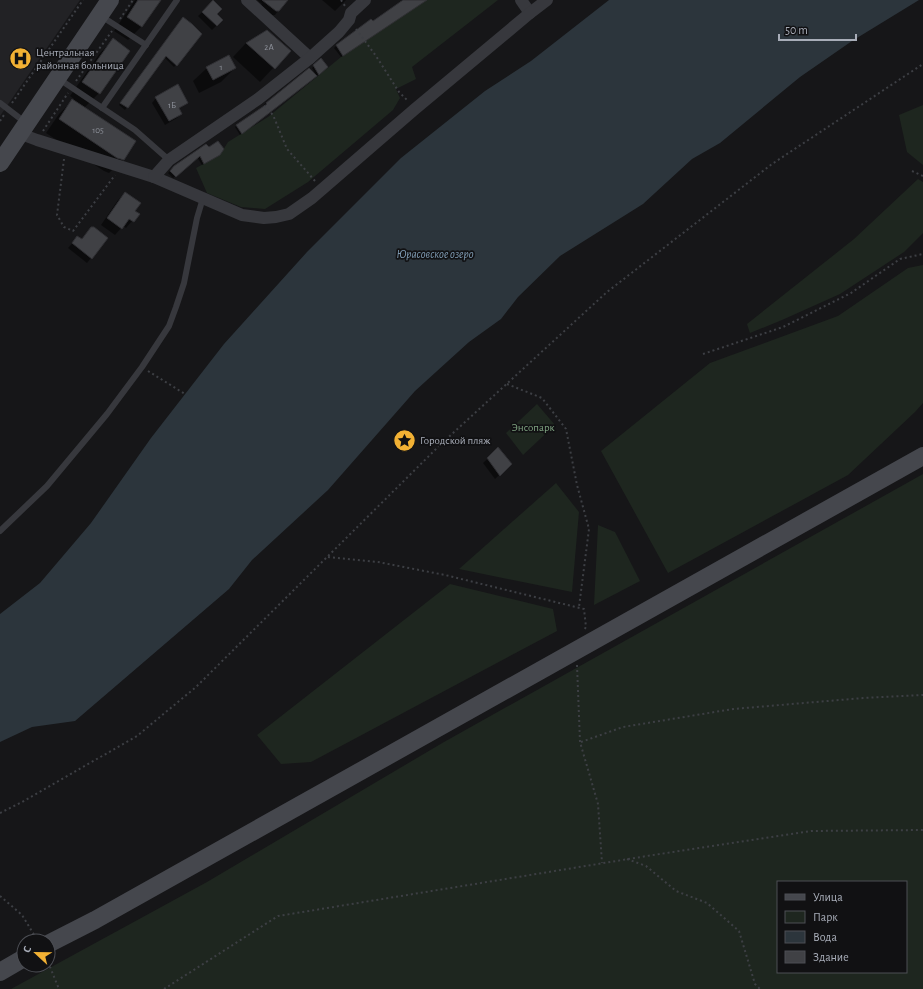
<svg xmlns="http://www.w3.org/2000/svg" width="923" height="989" viewBox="0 0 923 989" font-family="'Alegreya Sans',sans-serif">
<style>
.built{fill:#222225}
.green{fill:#1e261f;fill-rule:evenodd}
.water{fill:#2c353c}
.shadow{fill:#0007}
.building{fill:#404145;stroke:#303034}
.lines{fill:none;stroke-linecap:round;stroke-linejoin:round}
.path{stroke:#3d3f44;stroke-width:2;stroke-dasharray:2 3;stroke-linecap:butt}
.lane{stroke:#37383d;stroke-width:6}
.street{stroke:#37383d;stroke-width:12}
.secondary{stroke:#45474d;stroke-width:18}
.labels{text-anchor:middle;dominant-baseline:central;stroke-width:3.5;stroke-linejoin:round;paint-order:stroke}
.number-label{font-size:9px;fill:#8e929b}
.poi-label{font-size:11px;fill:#a8adb8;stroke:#111113;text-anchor:start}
.park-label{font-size:11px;fill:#7fa381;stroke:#111113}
.water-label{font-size:12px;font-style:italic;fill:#7f9bb3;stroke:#111113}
</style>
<rect width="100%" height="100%" fill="#161618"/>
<path class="built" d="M0 0H80L0 116Z"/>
<g class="green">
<path d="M427 0H498L412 67 416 79 396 89 400 98 393 110 308 182 265 209 241 207 207 193 196 168 220 155 228 142 268 117 341 57Z"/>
<path d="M923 105V165L907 152 899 115Z"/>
<path d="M918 179 923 182V233L904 252 840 294 782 320 750 333 747 324 854 239Z"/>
<path d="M923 265V403L915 412 848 475 668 573 601 451 710 363 838 316 908 268Z"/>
<path d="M537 404 555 425 523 455 506 433Z"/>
<path d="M923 474V989H11L207 882 444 742ZM778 882H906V972H778Z"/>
<path d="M556 483 579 512 572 592 459 569Z"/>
<path d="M598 525 615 532 640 581 594 605Z"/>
<path d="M450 584 553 609 557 631 311 762 281 764 257 735Z"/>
</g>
<path class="water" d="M609 0H919L852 41 800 77 720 143 692 159 643 204 560 256 518 297 501 319 469 342 415 391 328 490 252 560 229 589 75 721 32 727 0 742V614L40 583 91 523 151 438 224 344 307 252 401 158 485 91 531 61Z"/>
<g class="shadow">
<path d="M135 0H160L141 27 128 40 114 31Z"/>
<path d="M257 0H282L278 11 275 15H272L261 5 262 4Z"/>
<path d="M322 0H346L335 11Z"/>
<path d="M401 0H426L341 57 334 48 336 46 370 20 373 23 402 2Z"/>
<path d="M213 2 215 14 222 20 212 30 198 16Z"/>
<path d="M181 20 201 34 174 67 164 57 125 110 119 105Z"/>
<path d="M267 31 289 51 260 82 233 57 246 43Z"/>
<path d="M113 40 129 51 99 93 84 108 123 159 109 173 104 171 46 133 59 114 74 99 70 96 100 53Z"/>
<path d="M321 59 325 69 240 135 235 127 237 125 265 106 264 105 266 103 309 70 316 75 312 68Z"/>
<path d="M207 68H235L221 82 199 93 193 81Z"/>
<path d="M156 98 187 103 179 109 181 113 177 118 165 125 152 103Z"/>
<path d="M206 145 217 156 202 165 197 157 173 178 168 173 175 166Z"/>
<path d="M125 194 134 211 138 214 126 228 123 226 115 235 101 225 118 200Z"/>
<path d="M91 228V258L87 263 68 248 78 237 81 240Z"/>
<path d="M498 449 511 464 495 479 483 463Z"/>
</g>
<g class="building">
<path d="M138 0H161L142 27 127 17Z"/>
<path d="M213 0 222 9 217 14 223 20 217 26 202 12Z"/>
<path d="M262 0H288L279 11H276Z"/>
<path d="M403 0H427L343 56 336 45 371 19 373 21Z"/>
<path d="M183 17 192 24 202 34 177 66 166 56 128 108 120 103Z"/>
<path d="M267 30 291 51 275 69 246 43Z"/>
<path d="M113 38 130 51 100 94 82 82Z"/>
<path d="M229 55 236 68 213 80 206 67Z"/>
<path d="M321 58 328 67 319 75 313 65Z"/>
<path d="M309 68 317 76 242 134 236 125 267 104 266 103Z"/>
<path d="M178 84 188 103 179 108 182 114 169 121 155 97Z"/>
<path d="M72 99 136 141 124 160 117 158 59 119Z"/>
<path d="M218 141 224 149 220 155 204 164 200 156 176 177 170 171 174 166 206 144 209 147Z"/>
<path d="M125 192 141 203 135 211 140 214 134 222 129 219 122 229 107 218Z"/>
<path d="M91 227H94L108 238 92 259 72 243 77 236 82 239Z"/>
<path d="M498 447 512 464 500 476 487 458Z"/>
</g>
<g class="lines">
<g class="path">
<path d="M341 0 345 6"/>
<path d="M120 19 133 0"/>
<path d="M356 29 376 56 399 92 408 101"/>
<path d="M76 81 112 31"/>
<path d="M12 103 83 0"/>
<path d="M264 106 273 115 287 149 315 181"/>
<path d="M0 121 4 115"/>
<path d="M43 131 68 93"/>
<path d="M64 159 57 215 64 227 73 231 115 175"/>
<path d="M912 171 923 176"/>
<path d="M703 354 783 327 851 293 900 259 923 254"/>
<path d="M148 371 185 394"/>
<path d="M507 384 542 398 566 429 577 485 589 529 579 607"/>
<path d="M328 557 378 562 445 575 584 609 586 627 584 630"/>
<path d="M577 665 580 742 598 804 602 863"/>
<path d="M581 742 623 727 733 709 863 698 923 695"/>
<path d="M0 813 22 802 137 736 196 687 441 444 607 292 772 164 923 64"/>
<path d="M627 859 646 866 676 891 707 903 739 931 755 984 760 989"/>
<path d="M0 896 22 915 36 938"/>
<path d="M48 962 59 989"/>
<path d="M164 989 278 916 647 856 811 831 923 830"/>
</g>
<g class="lane">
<path d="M101 16 146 45"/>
<path d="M59 79 135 130 169 160"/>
<path d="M0 103 26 123"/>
<path d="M102 108 177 0"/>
<path d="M0 531 47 486 107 414 142 367 169 326 176 307 184 283 197 218 203 198"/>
</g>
<g class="street">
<path d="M247 0 310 58"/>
<path d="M521 0 530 13"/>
<path d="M21 134 37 140 154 177 242 215 264 218 276 217 289 214 312 198 415 109 530 13 547 0"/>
<path d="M154 177 169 160 258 99 310 58 339 32 349 20 351 13 365 0"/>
</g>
<g class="secondary">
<path d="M0 163 110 0"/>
<path d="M48 944 95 920 923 456"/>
<path d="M0 972 24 958"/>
</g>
</g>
<defs>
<symbol id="hospital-disc" viewBox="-11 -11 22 22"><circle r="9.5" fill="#f2b134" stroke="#111113"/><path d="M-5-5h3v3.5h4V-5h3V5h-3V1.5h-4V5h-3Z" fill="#111"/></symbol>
<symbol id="sight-disc" viewBox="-11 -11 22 22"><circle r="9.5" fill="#f2b134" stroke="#111113"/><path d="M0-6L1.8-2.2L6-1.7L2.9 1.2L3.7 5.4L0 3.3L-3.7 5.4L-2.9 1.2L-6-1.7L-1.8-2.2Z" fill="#111"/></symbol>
</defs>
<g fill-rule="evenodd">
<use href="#hospital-disc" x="8" y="46" width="25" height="25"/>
<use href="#sight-disc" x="392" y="428" width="25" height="25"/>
</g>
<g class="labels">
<g class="number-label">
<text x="269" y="47">2А</text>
<text x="221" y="67">1</text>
<text x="172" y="105">1Б</text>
<text x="98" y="130">105</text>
</g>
<g class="poi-label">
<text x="36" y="52">Центральная<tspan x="36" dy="13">районная больница</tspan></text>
<text x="420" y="440">Городской пляж</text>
</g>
<g class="park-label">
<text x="533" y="427">Энсопарк</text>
</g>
<g class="water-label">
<text x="435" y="254">Юрасовское озеро</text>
</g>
</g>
<rect x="777" y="881" width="130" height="92" fill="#111113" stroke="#4d4f55"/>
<rect x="785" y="894" width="20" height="6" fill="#45474d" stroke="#4d4f55"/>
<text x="813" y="901" font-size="12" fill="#a8adb8">Улица</text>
<rect x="785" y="911" width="20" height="12" fill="#1e261f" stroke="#4d4f55"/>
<text x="813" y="921" font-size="12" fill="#a8adb8">Парк</text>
<rect x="785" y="931" width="20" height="12" fill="#2c353c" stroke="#4d4f55"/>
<text x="813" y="941" font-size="12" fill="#a8adb8">Вода</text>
<rect x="785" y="951" width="20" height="12" fill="#404145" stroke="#4d4f55"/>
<text x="813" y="961" font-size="12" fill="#a8adb8">Здание</text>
<g transform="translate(36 953) rotate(292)"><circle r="19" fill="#111113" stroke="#4d4f55"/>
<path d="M0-3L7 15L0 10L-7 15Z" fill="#f2b134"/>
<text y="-6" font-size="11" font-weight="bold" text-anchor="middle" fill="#a8adb8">С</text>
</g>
<path d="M779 34v6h77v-6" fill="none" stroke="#a8adb8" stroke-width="2"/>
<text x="785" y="34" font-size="12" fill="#a8adb8" stroke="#111113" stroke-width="3" paint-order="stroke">50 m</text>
</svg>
